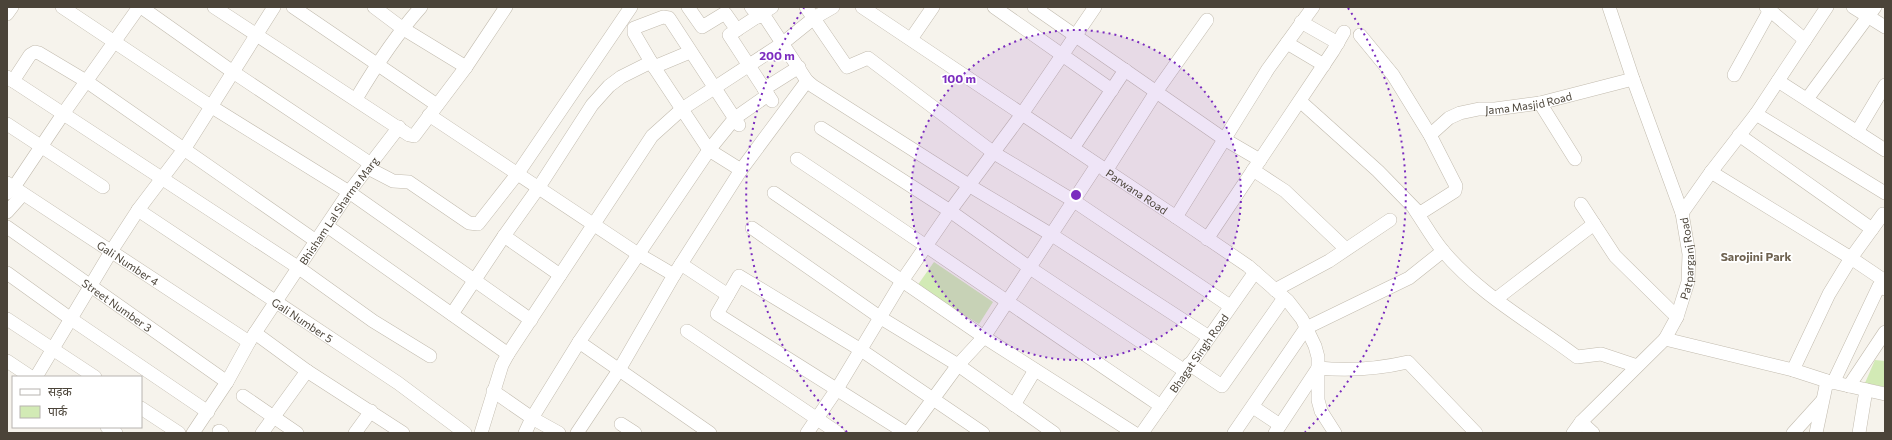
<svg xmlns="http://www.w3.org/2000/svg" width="1892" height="440" viewBox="0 0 1892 440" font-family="Commissioner,'Noto Sans Devanagari',sans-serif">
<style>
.green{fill:#d2eab5}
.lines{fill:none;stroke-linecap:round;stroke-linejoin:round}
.minor-casing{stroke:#c2bbae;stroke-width:14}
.minor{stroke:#fff;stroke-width:13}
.ring{fill:none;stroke:#7b2cbf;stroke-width:2;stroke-dasharray:2 4}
.labels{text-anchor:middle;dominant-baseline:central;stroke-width:3.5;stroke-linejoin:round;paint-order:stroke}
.street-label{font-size:11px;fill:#4b4439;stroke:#fff}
.neighbourhood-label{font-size:12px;font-weight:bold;fill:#6e6250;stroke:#fff}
.centre{fill:#7b2cbf;stroke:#fff;stroke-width:2}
.ring-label{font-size:12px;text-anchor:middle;font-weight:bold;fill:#7b2cbf;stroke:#fff;stroke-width:3.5;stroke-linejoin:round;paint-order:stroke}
</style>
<rect width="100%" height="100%" fill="#f6f3ec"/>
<g class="green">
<path d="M934 262 993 302 979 324 917 286Z"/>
<path d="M1875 360 1885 361V387L1865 383Z"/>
</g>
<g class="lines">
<defs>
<g id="minor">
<path d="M62 7 212 107 349 192 531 320"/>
<path d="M141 7 233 72 371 164"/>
<path d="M214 7 409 135 414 136 466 67 506 7"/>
<path d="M293 7 437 105"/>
<path d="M374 7 402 28 466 67"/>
<path d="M688 7 702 27 725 13 737 30"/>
<path d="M751 7 759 17"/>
<path d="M806 7 847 67 868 58 994 153 1074 201 1230 306"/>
<path id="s1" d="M862 7 1176 217 1248 266 1288 301 1302 319 1315 346 1318 357V400L1321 411 1335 433"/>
<path d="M994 7 1112 90"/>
<path d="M1034 7 1224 139 1260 160"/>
<path d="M1766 7 1805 40"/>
<path d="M1853 7 1885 27"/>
<path d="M7 14 12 7"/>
<path d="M763 14 807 81 813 86 970 186 1052 235 1209 337"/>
<path d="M1301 22 1338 43"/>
<path d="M911 39 933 7"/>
<path d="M1287 43 1324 65"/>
<path d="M654 67 690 52"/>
<path d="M1734 75 1770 10"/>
<path d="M7 77 299 268 373 321 430 356"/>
<path d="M13 81 30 55 35 52 39 53 86 81 316 241"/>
<path d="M1778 81 1885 150"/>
<path d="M764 89 799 67"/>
<path d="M356 99C375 67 395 36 421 7"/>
<path d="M1807 99 1875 7"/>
<path d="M772 101 729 35 772 7"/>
<path d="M1300 101 1378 171 1418 212H1422L1455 191 1456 186 1430 135 1393 75 1360 35"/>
<path d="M1540 103 1575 159"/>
<path d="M1756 114 1885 193"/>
<path d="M429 115 638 254 674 275 619 370 577 433"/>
<path d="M7 124 103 187"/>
<path d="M739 125 669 18 663 17 634 28V33L654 67 709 150 741 170"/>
<path d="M821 128 950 211 1030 268 1185 371"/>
<path d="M1857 132 1885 85"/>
<path id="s2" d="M1430 135 1449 118 1460 113 1479 109H1495L1540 103 1633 79"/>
<path d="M1739 135 1872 229"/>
<path d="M1073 148 1125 70"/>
<path d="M797 159C919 240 1039 324 1161 406"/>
<path d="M368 168 393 181 409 182 469 223 478 224 518 173 631 7"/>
<path d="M1253 170 1285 191 1346 249"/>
<path d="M1106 171 1156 92 1207 20"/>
<path d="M1711 172 1851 258 1885 281"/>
<path id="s3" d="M7 183 249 342"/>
<path d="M7 193 14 187 63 114 139 7"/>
<path d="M774 193 984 337 1134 433"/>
<path d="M1581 204 1615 256 1677 317"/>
<path id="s4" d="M138 210 398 383 465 433"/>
<path d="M1415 210C1424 223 1432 238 1443 251 1480 295 1532 323 1577 357L1601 354 1637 366"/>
<path d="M7 212 23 194"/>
<path d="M1682 213 1711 172 1756 114 1827 7"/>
<path d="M1176 217 1268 69 1313 7"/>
<path d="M327 226 508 354"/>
<path id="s5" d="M7 227 227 382"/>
<path d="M752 228 881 318 958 365 1054 433"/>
<path d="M504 236 560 275"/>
<path d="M1207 239 1333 51 1344 32"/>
<path d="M681 264 728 295"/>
<path d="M7 273 71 319 208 412"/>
<path d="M674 275 741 170 807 81"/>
<path d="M1275 290 1329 261 1390 220"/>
<path d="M1496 299 1594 224"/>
<path d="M452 314 504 236 539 187 592 105 609 86 621 77 651 62"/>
<path d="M7 319 95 377"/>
<path d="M687 331 838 433"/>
<path d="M255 333 307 371 403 433"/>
<path d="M1665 339 1793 370 1827 381 1885 394"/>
<path d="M579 342 710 433"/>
<path d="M7 361 31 377"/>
<path d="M1189 364 1222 386 1284 298"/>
<path d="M1793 370 1829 294 1851 258 1883 214"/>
<path d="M36 377 112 250 138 210 185 148 274 7"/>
<path d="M1833 383 1879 286 1885 289"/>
<path d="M1849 386 1885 332"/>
<path d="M493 391 532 418 559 433"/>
<path d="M243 396 297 433"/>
<path d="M1014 405 1035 370"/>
<path d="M1253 407 1280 425"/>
<path d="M141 408 179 433"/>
<path d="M1581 422 1593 433"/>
<path d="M621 424 635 433"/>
<path d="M107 427 116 433"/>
<path d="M219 431 222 433"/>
<path id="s6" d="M193 433 227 382 249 342 316 241 349 192 399 127"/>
<path d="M262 433 307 371"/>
<path d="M355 433 371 411"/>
<path d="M481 433 502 365 508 354 652 136 682 109 783 43 814 18 833 7"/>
<path d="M525 433 532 418 579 342 709 150 735 118 768 95"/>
<path d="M807 433 837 389 902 281 950 211 1022 114 1095 7"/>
<path d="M906 433 717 314 739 276 861 350 983 433"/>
<path d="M908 433 958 365 984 337 1097 165"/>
<path id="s7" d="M1142 433 1255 272"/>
<path d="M1234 433 1306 328 1409 278 1443 251"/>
<path d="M1275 433 1318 368C1349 371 1378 369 1408 362L1476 433"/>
<path id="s8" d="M1573 433 1581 422 1665 339 1677 317 1688 282 1689 254 1682 213 1633 79 1609 7"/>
<path d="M1793 433 1822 401"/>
<path d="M1816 433 1827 381"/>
<path d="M1859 433 1866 390"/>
</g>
</defs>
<use href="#minor" class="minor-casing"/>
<use href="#minor" class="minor"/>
</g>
<circle cx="1076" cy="195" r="165" fill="#7b2cbf" fill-opacity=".12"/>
<g class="ring">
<circle cx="1076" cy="195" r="165"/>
<path d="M847 432A330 330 0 0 1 804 8M1348 8A330 330 0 0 1 1305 432"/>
</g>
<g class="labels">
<g class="street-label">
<text stroke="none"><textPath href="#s2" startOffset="107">Jama Masjid Road</textPath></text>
<text stroke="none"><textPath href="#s1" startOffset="331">Parwana Road</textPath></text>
<text stroke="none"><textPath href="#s6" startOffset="266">Bhisham Lal Sharma Marg</textPath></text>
<text stroke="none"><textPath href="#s8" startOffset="217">Patparganj Road</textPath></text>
<text stroke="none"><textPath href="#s3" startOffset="145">Gali Number 4</textPath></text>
<text stroke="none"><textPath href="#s5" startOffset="135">Street Number 3</textPath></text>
<text stroke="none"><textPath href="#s4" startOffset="198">Gali Number 5</textPath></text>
<text stroke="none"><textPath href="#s7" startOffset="98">Bhagat Singh Road</textPath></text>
</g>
<g class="neighbourhood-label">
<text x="1756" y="256">Sarojini Park</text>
</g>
</g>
<circle cx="1076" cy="195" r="6" class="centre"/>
<g class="ring-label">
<text x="777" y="60">200 m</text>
<text x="959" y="83">100 m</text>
</g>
<rect width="1892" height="440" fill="none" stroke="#4b4439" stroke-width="16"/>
<rect x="12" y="376" width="130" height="52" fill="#ffffff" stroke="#b7b4b0"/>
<rect x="20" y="389" width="20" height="6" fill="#ffffff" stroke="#b7b4b0"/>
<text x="48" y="396" font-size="12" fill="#4b4439">सड़क</text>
<rect x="20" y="406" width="20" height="12" fill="#d2eab5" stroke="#b7b4b0"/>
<text x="48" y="416" font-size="12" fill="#4b4439">पार्क</text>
</svg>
